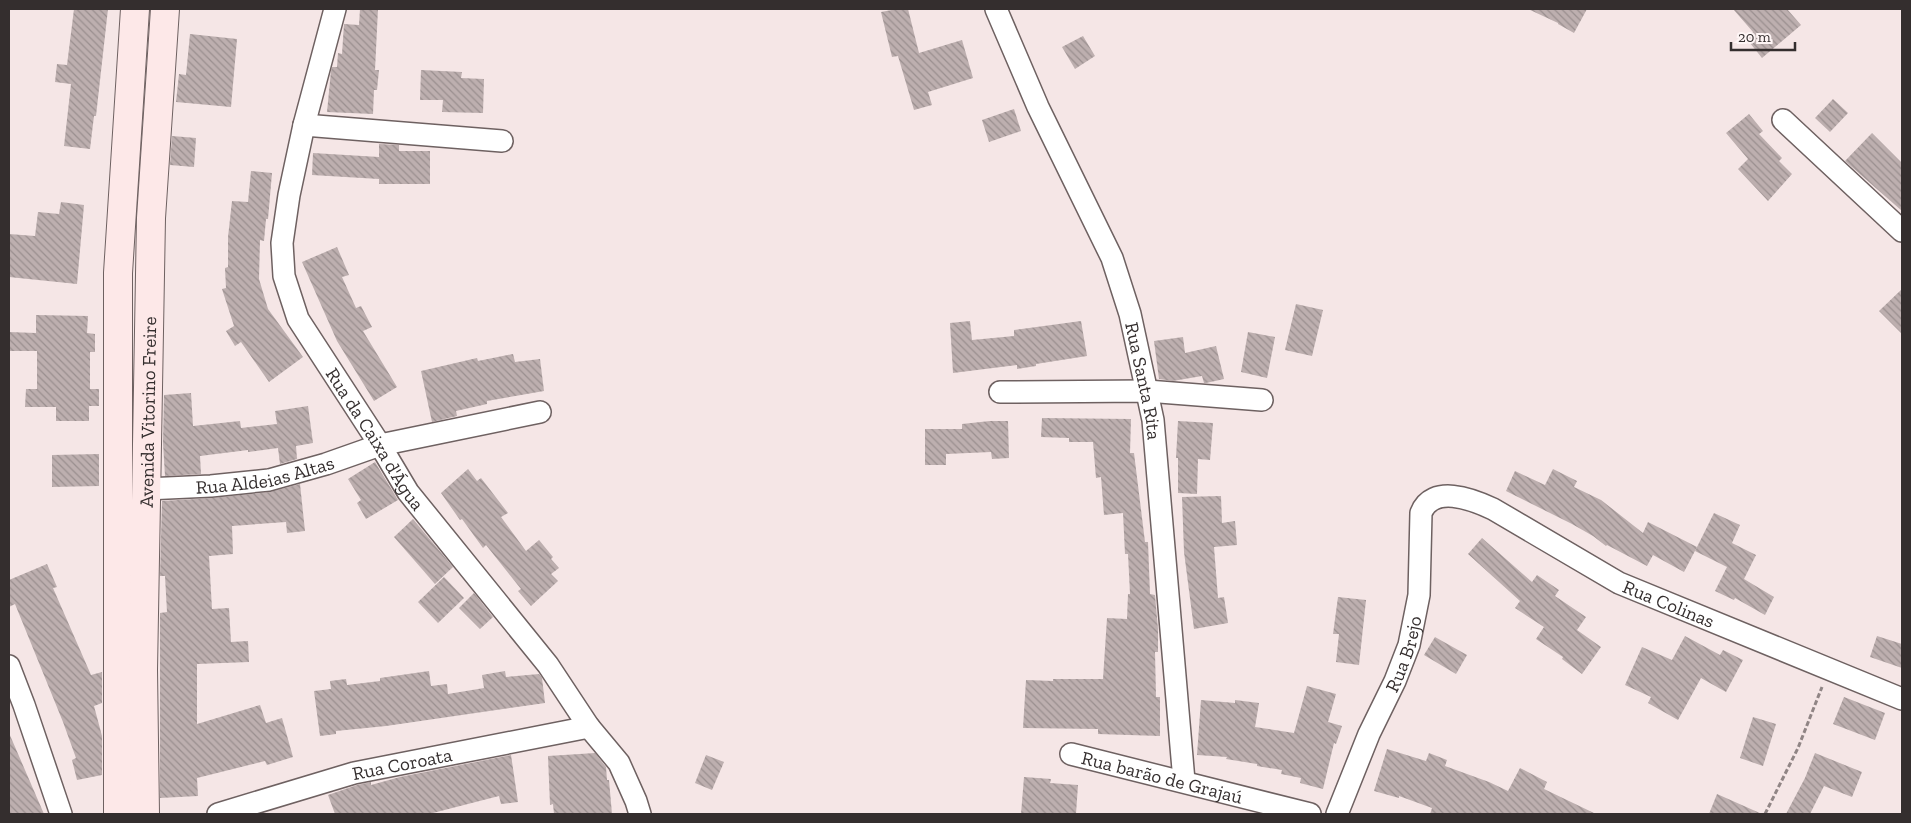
<svg xmlns="http://www.w3.org/2000/svg" width="1911" height="823" viewBox="0 0 1911 823" font-family="'Zilla Slab',serif">
<style>
.building{fill:url(#building-back-hatch)}
.lines{fill:none;stroke-linecap:round;stroke-linejoin:round}
.street-casing{stroke:#6e6161;stroke-width:24}
.secondary-casing{stroke:#6e6161;stroke-width:30}
.path{stroke:#908585;stroke-width:3;stroke-dasharray:5 2.5;stroke-linecap:butt}
.street{stroke:#fff;stroke-width:21}
.secondary{stroke:#fde8e8;stroke-width:28}
.labels{text-anchor:middle;dominant-baseline:central;stroke-width:4;stroke-linejoin:round;paint-order:stroke}
.street-label{font-size:19px;fill:#342e2e;stroke:#fef5f5}
</style>
<defs>
<pattern id="building-back-hatch" width="6" height="6" patternUnits="userSpaceOnUse" patternTransform="scale(1.25)"><rect width="6" height="6" fill="#bdafaf"/><path d="M-1 5l2 2M0 0l6 6M5-1l2 2" fill="none" stroke="#9a8f8f"/></pattern>
</defs>
<rect width="100%" height="100%" fill="#f5e6e6"/>
<g class="building">
<path d="M74 9H108L96 116H94L90 149 64 146 71 84 55 82 57 64 67 65Z"/>
<path d="M360 9H378L375 70H379L377 90H374L373 114 327 112 331 71 332 67H337L338 53 342 54 344 24 359 25Z"/>
<path d="M897 9H908L919 53 962 40 973 78 928 92 932 105 914 110 898 56 892 57 881 12Z"/>
<path d="M1528 9H1587L1574 33 1558 24V23Z"/>
<path d="M1733 9H1787L1801 25 1762 58 1746 38 1753 32Z"/>
<path d="M190 34 237 39 231 107 176 102 179 74 186 75Z"/>
<path d="M1083 36 1095 56 1075 69 1062 47Z"/>
<path d="M421 70 462 72 461 78 484 79 483 113 442 112 443 100H420Z"/>
<path d="M1833 99 1848 113 1830 132 1815 118Z"/>
<path d="M1014 109 1021 131 989 142 982 120Z"/>
<path d="M1749 114 1763 131 1759 134 1782 158 1779 161 1792 174 1768 201 1738 169 1748 159 1726 133Z"/>
<path d="M1872 133 1902 163V211L1845 161Z"/>
<path d="M172 136 196 138 194 167 170 165Z"/>
<path d="M379 144 399 145V151H430V184H379V179L312 175 313 153 379 157Z"/>
<path d="M251 171 272 173 268 219H266L264 241 260 240 259 279 268 309 303 357 269 382 241 342 235 346 226 331 234 326 222 289 226 288 225 268 228 267V237L232 201 248 202Z"/>
<path d="M61 202 84 205 77 284 9 277V234L35 236 38 212 59 214Z"/>
<path d="M337 247 349 275 342 277 356 308 361 306 372 327 363 331 397 387 374 401 337 341 302 262Z"/>
<path d="M1902 289V334L1879 311Z"/>
<path d="M1296 304 1323 310 1312 356 1285 350Z"/>
<path d="M36 315 88 316 87 333 95 334V352H90V389H99V406H89V421H56V407H25L26 389H37V351H9V332L36 333Z"/>
<path d="M970 321 972 340 1014 336V330L1081 321 1087 356 1036 364V366L1017 369V365L953 373 950 323Z"/>
<path d="M1248 332 1275 337 1267 378 1241 372Z"/>
<path d="M1183 337 1185 353 1216 346 1224 379 1206 383H1204L1202 376 1173 381 1159 379 1154 341Z"/>
<path d="M513 354 515 362 540 359 544 391 487 401V404L456 411 457 416 432 422 421 371 477 358 478 361Z"/>
<path d="M191 393 193 426 240 421 241 428 277 424 275 411 308 406 313 443 296 446 297 459 280 464 278 448 248 452V450L200 456 201 474 165 476 163 443 164 395Z"/>
<path d="M1042 418 1131 419 1130 453H1134L1145 542H1148L1150 594 1155 595 1158 629V652H1155L1156 697H1160V736L1098 734V729L1023 728 1026 680 1053 681V679H1103L1107 618 1127 619 1128 594H1130L1128 554H1125L1123 513 1104 515 1101 477 1096 478 1093 442H1069V438L1041 437Z"/>
<path d="M990 421H1008L1009 458 992 459 991 452 946 454V465H925V429H962V424Z"/>
<path d="M1178 421 1213 423 1210 460 1198 459 1197 494 1178 493V458H1176Z"/>
<path d="M99 454V486L52 487V455Z"/>
<path d="M375 462 398 500 366 519 357 503 361 500 348 479Z"/>
<path d="M468 469 477 481 481 478 508 513 501 517 526 551 539 540 553 557 551 559 559 568 551 574 558 581 531 606 518 591 521 589 486 545 483 548 462 519 460 520 441 493Z"/>
<path d="M1553 469 1577 481 1574 487 1601 500 1643 533 1648 522 1697 547 1684 572 1653 555 1647 566 1607 545 1606 546 1593 536 1572 524 1506 491 1515 471 1545 485Z"/>
<path d="M300 484 305 531 287 533 286 522 232 526 233 554 209 556 212 609 229 608 231 642 248 641 249 662 197 664V724L260 705 266 723 282 718 293 757 267 765 265 761 197 778 198 796 160 798V613L167 612 165 576H160L162 501 212 498 270 492Z"/>
<path d="M1221 496 1222 523 1235 521 1237 545 1214 547 1218 598 1224 597 1228 623 1194 629 1184 552 1182 497Z"/>
<path d="M1714 513 1740 525 1732 543 1756 555 1744 579 1774 597 1765 615 1735 598 1734 600 1715 591 1727 567 1695 551Z"/>
<path d="M413 519 453 567 435 584 394 537Z"/>
<path d="M1482 538 1532 582 1537 575 1559 590 1555 596 1586 617 1577 630 1601 647 1582 674 1562 659 1563 657 1536 639 1544 627 1515 608 1520 601 1468 554Z"/>
<path d="M47 564 57 587 53 588 91 675 102 672V703L94 706 102 736V775L77 780 72 760 76 758 63 722 15 604 9 607V580Z"/>
<path d="M444 577 464 598 438 623 418 602Z"/>
<path d="M474 593 493 617 480 629 459 608Z"/>
<path d="M1338 597 1366 600 1359 665 1336 662 1339 634H1333Z"/>
<path d="M1685 636 1720 655 1723 650 1743 660 1726 692 1701 678 1678 720 1648 703 1651 697 1625 685 1642 647 1672 660Z"/>
<path d="M1877 636 1902 644V668L1870 657Z"/>
<path d="M1435 637 1467 655 1456 674 1424 655Z"/>
<path d="M429 671 431 686 447 684 448 694 484 688 482 675 505 671 506 677 539 674 542 678 545 703 386 726 336 731V734L320 736 314 691 331 689 330 681 346 679 347 685 380 681V678Z"/>
<path d="M1307 686 1336 694 1328 722 1342 726 1336 744 1334 743 1323 789 1300 783 1301 778 1281 774 1282 770 1257 766V764L1226 759 1227 757 1197 755 1201 700 1235 703V700L1259 703 1255 727 1294 733Z"/>
<path d="M1844 697 1885 713 1875 740 1833 724Z"/>
<path d="M1753 717 1776 724 1763 766 1740 758Z"/>
<path d="M9 733 44 814H9Z"/>
<path d="M1387 749 1426 761 1429 753 1447 760 1445 766 1489 782 1508 791 1520 768 1547 782 1544 789 1596 814H1430L1432 808 1399 796V798L1374 791Z"/>
<path d="M595 753 606 767 607 780H609L612 814H554L553 804 550 805 548 756Z"/>
<path d="M1815 753 1862 772 1852 797 1824 786 1810 814H1786L1805 778Z"/>
<path d="M511 755 518 802 501 804 499 796 429 814H335L328 795 357 785 371 782V785L400 777Z"/>
<path d="M706 755 724 762 712 790 695 783Z"/>
<path d="M1024 777 1051 779 1050 783 1078 785 1076 814H1021Z"/>
<path d="M1717 794 1762 814H1709Z"/>
</g>
<g class="lines">
<defs>
<g id="street">
<path id="s1" d="M335 9 304 125 289 195 282 243 284 276 298 319 380 445 408 492 548 665 589 727 619 763 636 801 640 814"/>
<path id="s2" d="M996 9 1038 107 1112 258 1130 314 1153 420 1184 781"/>
<path d="M1783 120 1902 231"/>
<path d="M304 125 502 141"/>
<path d="M1000 392 1147 391 1262 400"/>
<path id="s3" d="M146 489 211 486 269 480 326 464 380 445 540 412"/>
<path d="M9 666 24 705 61 814"/>
<path id="s4" d="M1071 754 1310 814"/>
<path id="s5" d="M218 814 354 773 589 727"/>
<path id="s6" d="M1337 814 1369 734 1395 681 1409 645 1419 595 1421 513C1432 484 1472 499 1493 509L1619 583 1902 699"/>
</g>
<g id="secondary">
<path d="M118 814V273L135 9"/>
<path id="s7" d="M145 814 143 670 151 218 165 9"/>
</g>
</defs>
<use href="#street" class="street-casing"/>
<use href="#secondary" class="secondary-casing"/>
<path class="path" d="M1765 814 1798 748 1822 687"/>
<use href="#street" class="street"/>
<use href="#secondary" class="secondary"/>
</g>
<g class="labels">
<g class="street-label">
<text stroke="none"><textPath href="#s2" startOffset="402">Rua Santa Rita</textPath></text>
<text stroke="none"><textPath href="#s7" startOffset="402">Avenida Vitorino Freire</textPath></text>
<text stroke="none"><textPath href="#s1" startOffset="461">Rua da Caixa d'Água</textPath></text>
<text stroke="none"><textPath href="#s3" startOffset="120">Rua Aldeias Altas</textPath></text>
<text stroke="none"><textPath href="#s6" startOffset="598">Rua Colinas</textPath></text>
<text stroke="none"><textPath href="#s6" startOffset="174">Rua Brejo</textPath></text>
<text stroke="none"><textPath href="#s5" startOffset="191">Rua Coroata</textPath></text>
<text stroke="none"><textPath href="#s4" startOffset="94">Rua barão de Grajaú</textPath></text>
</g>
</g>
<rect width="1911" height="823" fill="none" stroke="#342e2e" stroke-width="20"/>
<path d="M1731 42v8h64v-8" fill="none" stroke="#342e2e" stroke-width="2.5"/>
<text x="1738" y="42" font-size="15" fill="#342e2e" stroke="#fef5f5" stroke-width="4" paint-order="stroke">20 m</text>
</svg>
